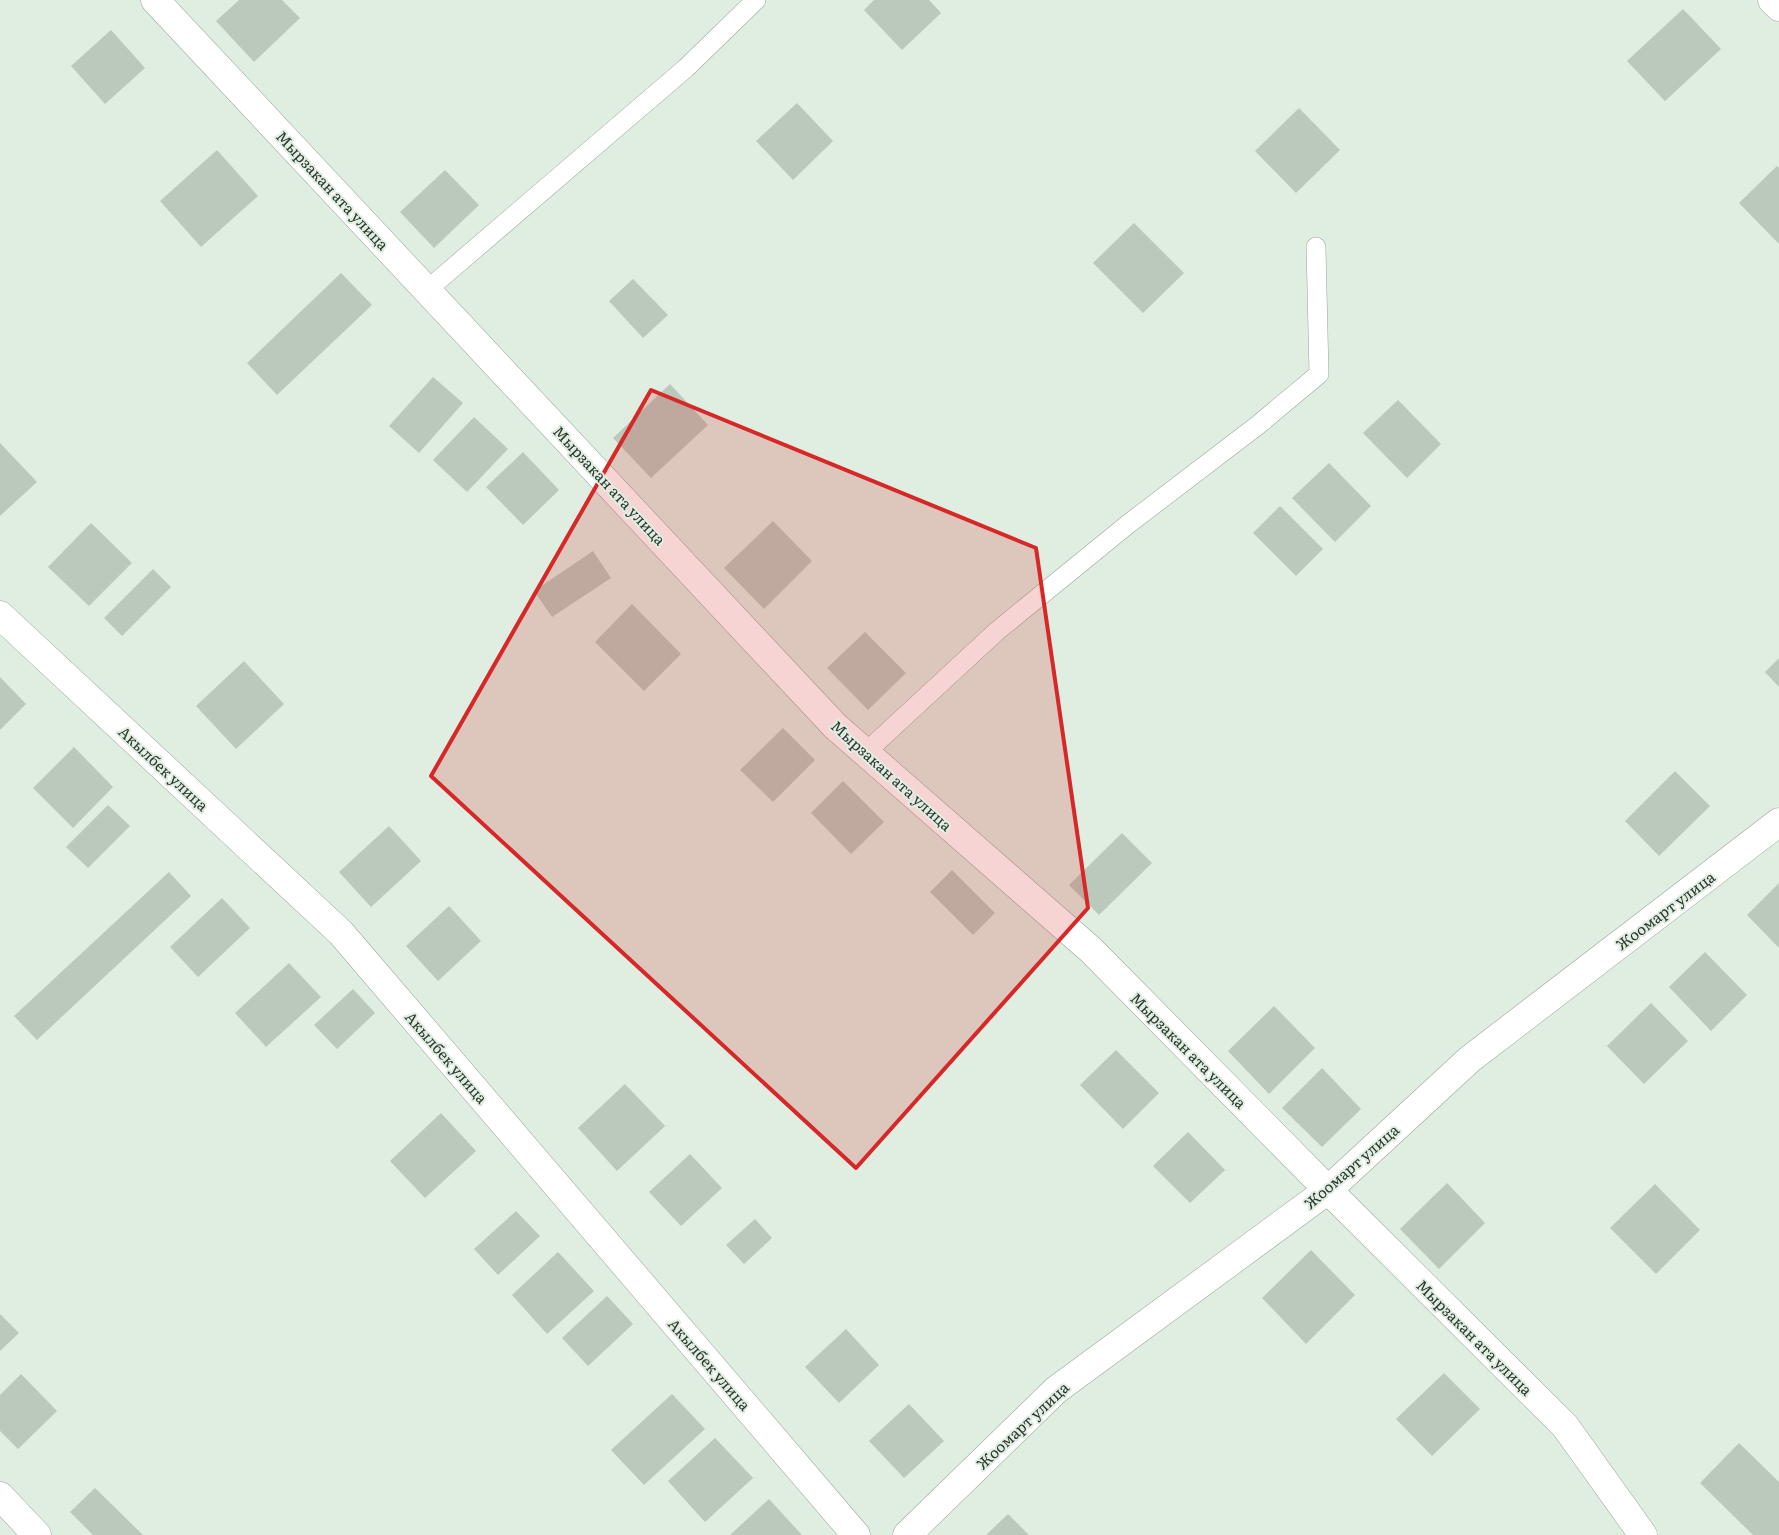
<svg xmlns="http://www.w3.org/2000/svg" width="1779" height="1535" viewBox="0 0 1779 1535" font-family="Literata,serif">
<style>
.building{fill:#bac9bc}
.lines{fill:none;stroke-linecap:round;stroke-linejoin:round}
.service-casing{stroke:#98a699;stroke-width:20}
.minor-casing{stroke:#98a699;stroke-width:29}
.service{stroke:#fff;stroke-width:19}
.minor{stroke:#fff;stroke-width:28}
.marked{fill:#d62828;fill-opacity:0.2;stroke:#d62828;stroke-width:4;stroke-linejoin:round}
.labels{text-anchor:middle;dominant-baseline:central;stroke-width:4;stroke-linejoin:round;paint-order:stroke}
.street-label{font-size:15px;fill:#2f3530;stroke:#dfeee0}
</style>
<rect width="100%" height="100%" fill="#dfeee0"/>
<g class="building">
<path d="M239 0H282L300 18 254 62 216 21Z"/>
<path d="M874 0H929L941 13 902 50 864 10Z"/>
<path d="M1683 9 1721 49 1665 101 1627 61Z"/>
<path d="M111 30 145 68 105 104 71 66Z"/>
<path d="M797 103 833 141 793 180 756 141Z"/>
<path d="M1299 108 1340 150 1296 193 1255 151Z"/>
<path d="M217 150 258 196 201 247 160 201Z"/>
<path d="M1777 166 1779 168V244L1739 203Z"/>
<path d="M445 170 479 205 434 248 400 212Z"/>
<path d="M1134 223 1184 273 1143 313 1093 263Z"/>
<path d="M341 273 372 305 277 395 247 363Z"/>
<path d="M633 279 668 315 643 338 609 301Z"/>
<path d="M433 377 463 403 419 453 389 426Z"/>
<path d="M670 384 708 425 651 478 613 438Z"/>
<path d="M1398 400 1441 444 1407 478 1363 433Z"/>
<path d="M474 417 508 449 467 492 433 460Z"/>
<path d="M0 443 37 482 0 516Z"/>
<path d="M523 452 559 490 523 525 486 487Z"/>
<path d="M1329 463 1371 506 1335 542 1292 498Z"/>
<path d="M1280 506 1323 549 1296 576 1253 533Z"/>
<path d="M773 521 812 561 764 609 724 568Z"/>
<path d="M91 523 132 563 89 606 48 567Z"/>
<path d="M593 551 611 578 552 617 534 591Z"/>
<path d="M153 569 171 587 122 636 104 618Z"/>
<path d="M632 604 681 654 644 691 595 642Z"/>
<path d="M865 632 906 673 868 710 827 668Z"/>
<path d="M1779 658V687L1765 672Z"/>
<path d="M244 661 284 704 236 749 196 706Z"/>
<path d="M0 677 26 704 0 730Z"/>
<path d="M783 728 815 760 773 802 740 770Z"/>
<path d="M74 747 113 787 73 828 33 788Z"/>
<path d="M1675 771 1710 806 1659 856 1625 821Z"/>
<path d="M843 781 884 822 851 854 811 813Z"/>
<path d="M108 805 130 826 88 868 66 847Z"/>
<path d="M389 826 421 861 371 907 339 872Z"/>
<path d="M1122 833 1152 863 1099 915 1069 885Z"/>
<path d="M952 870 995 913 973 935 930 892Z"/>
<path d="M169 872 191 896 37 1040 14 1016Z"/>
<path d="M1779 883V948L1747 915Z"/>
<path d="M222 898 250 928 198 977 170 947Z"/>
<path d="M449 906 481 941 438 981 406 946Z"/>
<path d="M1705 952 1747 995 1711 1031 1669 987Z"/>
<path d="M289 963 321 997 266 1047 235 1013Z"/>
<path d="M353 989 375 1013 337 1049 314 1025Z"/>
<path d="M1651 1003 1688 1041 1644 1084 1607 1046Z"/>
<path d="M1274 1006 1315 1048 1269 1094 1228 1051Z"/>
<path d="M1116 1050 1159 1093 1123 1129 1080 1085Z"/>
<path d="M1322 1068 1361 1109 1322 1147 1282 1108Z"/>
<path d="M625 1084 665 1126 617 1171 578 1128Z"/>
<path d="M441 1113 476 1151 425 1198 390 1161Z"/>
<path d="M1188 1132 1225 1170 1190 1203 1153 1166Z"/>
<path d="M690 1154 722 1188 681 1226 649 1192Z"/>
<path d="M1447 1183 1485 1223 1439 1269 1400 1229Z"/>
<path d="M1655 1184 1700 1230 1656 1274 1610 1228Z"/>
<path d="M516 1211 540 1236 498 1275 474 1249Z"/>
<path d="M755 1219 772 1238 744 1264 726 1245Z"/>
<path d="M1311 1250 1355 1295 1306 1344 1262 1298Z"/>
<path d="M558 1252 594 1291 547 1334 512 1295Z"/>
<path d="M607 1296 633 1324 588 1366 562 1338Z"/>
<path d="M0 1314 19 1333 0 1351Z"/>
<path d="M846 1329 879 1365 839 1403 805 1367Z"/>
<path d="M1444 1373 1480 1409 1432 1456 1396 1419Z"/>
<path d="M21 1374 57 1411 18 1449 0 1431V1395Z"/>
<path d="M672 1394 705 1429 644 1485 611 1450Z"/>
<path d="M909 1404 944 1441 904 1478 869 1441Z"/>
<path d="M715 1438 753 1478 705 1522 668 1481Z"/>
<path d="M1739 1443 1779 1482V1535H1753L1700 1483Z"/>
<path d="M95 1488 143 1535H93L70 1512Z"/>
<path d="M769 1499 802 1535H730Z"/>
<path d="M1008 1514 1029 1535H986Z"/>
</g>
<g class="lines">
<defs>
<g id="service">
<path d="M427 290 686 68 756 0"/>
<path d="M865 753 997 631 1127 525 1258 425 1319 374 1316 247"/>
</g>
<g id="minor">
<path d="M155 0 835 726 1091 950 1328 1190 1565 1426 1643 1535"/>
<path d="M1772 0 1779 7"/>
<path d="M0 615 341 933 856 1535"/>
<path d="M0 1496 37 1535"/>
<path d="M907 1535 1056 1390 1328 1190 1470 1059 1779 822"/>
</g>
</defs>
<use href="#service" class="service-casing"/>
<use href="#minor" class="minor-casing"/>
<use href="#service" class="service"/>
<use href="#minor" class="minor"/>
</g>
<path class="marked" d="M651 390 1036 548 1088 908 856 1168 431 776Z"/>
<g class="labels">
<g class="street-label">
<text transform="translate(333 190) rotate(47)">Мырзакан ата улица</text>
<text transform="translate(610 485) rotate(47)">Мырзакан ата улица</text>
<text transform="translate(164 768) rotate(43)">Акылбек улица</text>
<text transform="translate(892 775) rotate(42)">Мырзакан ата улица</text>
<text transform="translate(1665 910) rotate(-37)">Жоомарт улица</text>
<text transform="translate(1189 1050) rotate(45)">Мырзакан ата улица</text>
<text transform="translate(447 1057) rotate(49)">Акылбек улица</text>
<text transform="translate(1351 1166) rotate(-41)">Жоомарт улица</text>
<text transform="translate(1475 1337) rotate(45)">Мырзакан ата улица</text>
<text transform="translate(710 1364) rotate(49)">Акылбек улица</text>
<text transform="translate(1022 1425) rotate(-43)">Жоомарт улица</text>
</g>
</g>
</svg>
